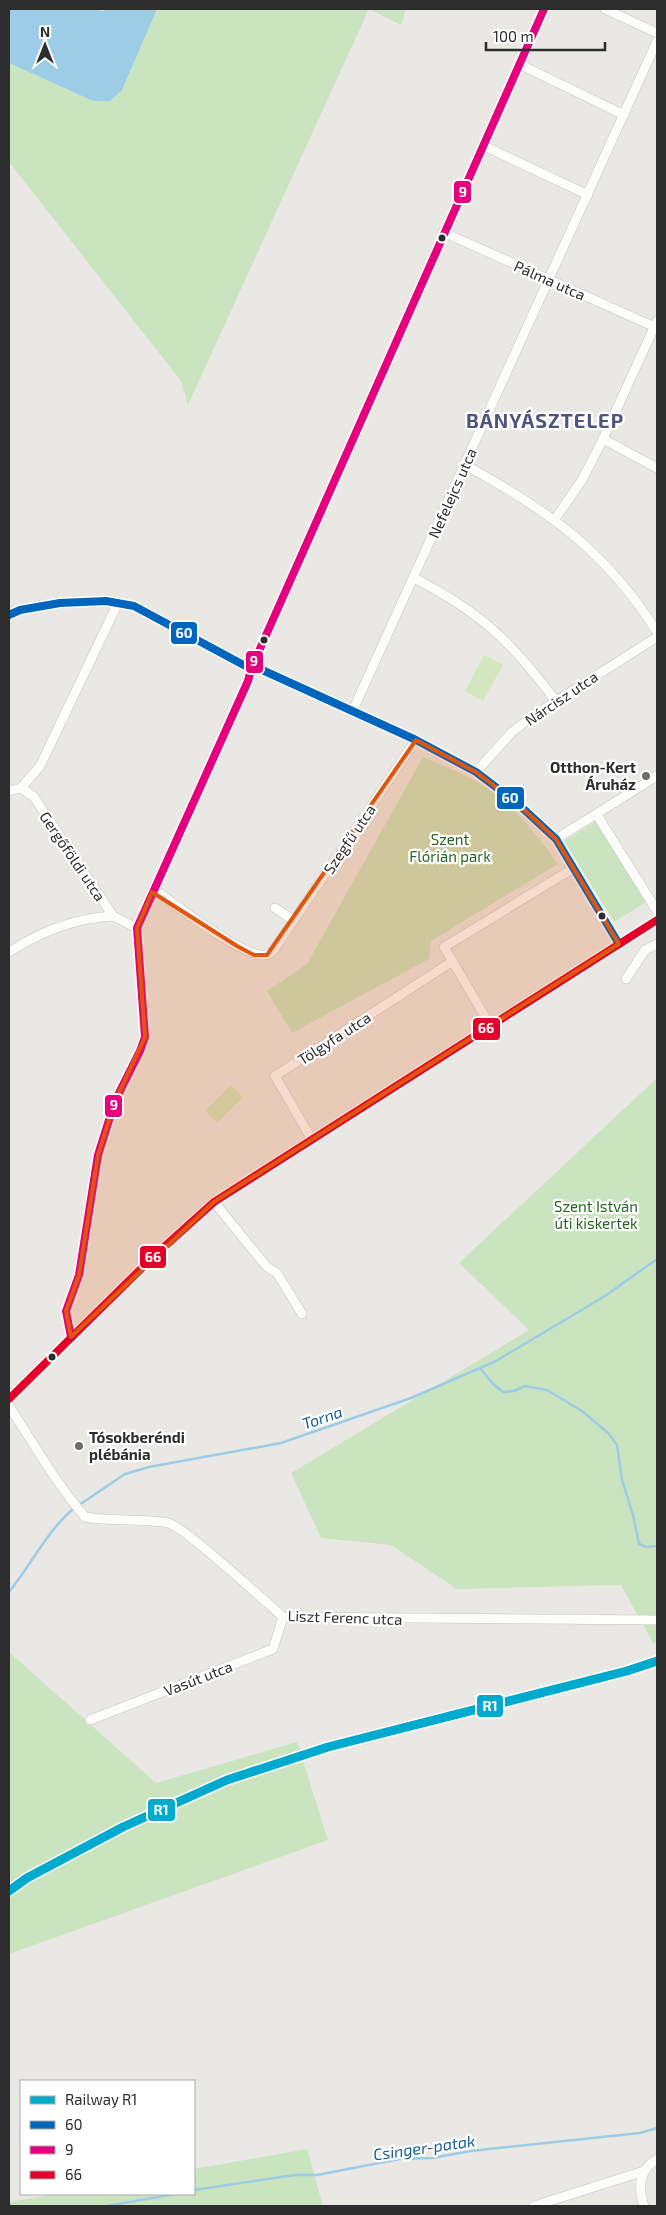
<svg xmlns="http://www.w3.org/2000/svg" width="666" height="2215" viewBox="0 0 666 2215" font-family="'Exo 2',sans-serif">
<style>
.green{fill:#cbe4c0}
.pitch{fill:#d3e7be}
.water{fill:#9dcce6}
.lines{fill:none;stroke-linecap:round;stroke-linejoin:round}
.stream{stroke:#9dcce6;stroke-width:2.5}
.minor-casing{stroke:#c4c4c3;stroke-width:10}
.major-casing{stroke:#c6c5c3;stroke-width:11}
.minor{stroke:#fcfcfb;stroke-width:9}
.major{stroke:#e7e4d6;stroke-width:10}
.bus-1-casing{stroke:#fff;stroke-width:11}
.bus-2-casing{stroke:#fff;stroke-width:11}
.bus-3-casing{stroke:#fff;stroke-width:11}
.bus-1{stroke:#0065bd;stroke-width:8}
.bus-2{stroke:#e5007d;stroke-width:8}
.bus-3{stroke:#e4002b;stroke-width:8}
.rail-1-casing{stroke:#fff;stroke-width:12}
.rail-1{stroke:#00a9ce;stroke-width:9}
.marked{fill:#df570e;fill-opacity:0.2;stroke:#df570e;stroke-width:4;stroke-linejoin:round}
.bus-dot{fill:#2d2d2d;stroke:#fff;stroke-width:2}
.poi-dot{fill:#6f6e6d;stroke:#fff;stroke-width:2}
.labels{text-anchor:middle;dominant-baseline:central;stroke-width:4.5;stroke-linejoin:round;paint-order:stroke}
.street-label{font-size:15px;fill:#2d2d2d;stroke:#fff}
.poi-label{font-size:15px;font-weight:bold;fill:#2d2d2d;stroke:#fff;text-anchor:end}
.park-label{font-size:15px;fill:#286721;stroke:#fff}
.water-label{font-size:16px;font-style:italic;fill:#175e97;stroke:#fff}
.district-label{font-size:20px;font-weight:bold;letter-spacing:1px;fill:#50537b;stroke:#fff}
.line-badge{stroke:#fff;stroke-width:2}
.badge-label{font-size:14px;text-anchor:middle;font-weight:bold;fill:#fff}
</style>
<rect width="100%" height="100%" fill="#eae8e4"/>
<g class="green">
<path d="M157 9H406L401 25 369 9 188 405 181 381 9 162V63L93 101 122 90Z"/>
<path d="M423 757C440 765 460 772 476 781 509 801 536 832 558 864L431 941 429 959 292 1033 267 991 307 964Z"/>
<path d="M598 820 648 901 614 922 564 841Z"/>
<path d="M657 1078V1642L653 1643 621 1585 457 1589 391 1545 321 1538 291 1473 529 1330 459 1263Z"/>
<path d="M9 1652 156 1783 297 1742 328 1840 9 1954Z"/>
<path d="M307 2149 323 2206H9V2202L56 2194H194V2169Z"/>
</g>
<g class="pitch">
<path d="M484 655 503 665 483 701 465 691Z"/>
<path d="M231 1085 243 1097 217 1123 205 1111Z"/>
</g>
<path class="water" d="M9 9H91L103 11 106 9H157L122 90 110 101H93L9 63Z"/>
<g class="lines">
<g class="stream">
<path d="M480 1368 493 1384 503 1392 514 1391 525 1386 547 1390 582 1411 608 1433 617 1445 622 1480 633 1515 639 1544 646 1547 657 1546"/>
<path d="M79 1505 125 1474 149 1467 281 1443 411 1398 496 1361 605 1296 657 1259"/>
<path d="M9 1592C31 1565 47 1531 74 1508"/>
<path d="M194 2190 295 2175H317L400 2159 432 2158 471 2151 640 2133 657 2128"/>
<path d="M107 2206 175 2194"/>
</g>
<defs>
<g id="minor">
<path d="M605 9 657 33"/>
<path d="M519 64 624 115"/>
<path d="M482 145 588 195"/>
<path d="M443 232 657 328"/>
<path d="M603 439 657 468"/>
<path d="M465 465C549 511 605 550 657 632"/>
<path d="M555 519 582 480 603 439 657 321"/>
<path d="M414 578C480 612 511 641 555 700"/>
<path d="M9 615 20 610 60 603 106 601 134 606 251 669H260L416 740 476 772 517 803 556 839 619 944"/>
<path d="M353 710 657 41"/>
<path d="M476 772 512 732 533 716 657 637"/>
<path d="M21 788 40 766 118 603"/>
<path d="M9 791 21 788 34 797 113 916 137 928"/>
<path d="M597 815 657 911"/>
<path d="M556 839 657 776"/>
<path d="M152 892H158C177 906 247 960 267 955L273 951 416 740"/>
<path d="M275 908 293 920"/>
<path d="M9 952C40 932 76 918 113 916"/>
<path d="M626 979 645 950 657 944"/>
<path d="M490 1025 444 947 574 868"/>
<path d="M311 1138 275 1076 453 961"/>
<path d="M214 1202 267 1267 277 1273 302 1314"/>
<path d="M71 1337 66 1311 79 1275 98 1155 115 1101 140 1051 145 1037 137 928 248 681 251 669 544 9"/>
<path d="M9 1406C34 1444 55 1482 85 1517 113 1522 142 1518 168 1523 182 1525 266 1602 283 1617L654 1620"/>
<path d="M90 1720 273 1649 283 1617"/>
<path d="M534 2206 644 2171"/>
<path d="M644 2206C638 2188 639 2170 657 2159"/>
</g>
<path id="major" d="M9 1399 154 1256 214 1202 657 920"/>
</defs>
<use href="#minor" class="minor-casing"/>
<use href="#major" class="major-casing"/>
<use href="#minor" class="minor"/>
<use href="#major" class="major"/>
<defs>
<path id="bus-1" d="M9 615 20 610 60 603 106 601 134 606 251 669H260L416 740 476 772 517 803 556 839 619 944"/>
<path id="bus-2" d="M71 1337 66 1311 79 1275 98 1155 115 1101 140 1051 145 1037 137 928 248 681 251 669 544 9"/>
<path id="bus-3" d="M9 1399 154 1256 214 1202 657 920"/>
</defs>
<use href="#bus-1" class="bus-1-casing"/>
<use href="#bus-2" class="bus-2-casing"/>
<use href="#bus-3" class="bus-3-casing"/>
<use href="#bus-1" class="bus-1"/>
<use href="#bus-2" class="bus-2"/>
<use href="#bus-3" class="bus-3"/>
<defs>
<path id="rail-1" d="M9 1891 27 1878 123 1827 227 1780 328 1747 627 1671 657 1661"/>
</defs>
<use href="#rail-1" class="rail-1-casing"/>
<use href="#rail-1" class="rail-1"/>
</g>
<path class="marked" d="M416 740 476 772 517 803 556 839 619 944 214 1202 71 1337 66 1311 79 1275 98 1155 115 1101 145 1037 137 928 152 892 237 946 254 955H267Z"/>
<g class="bus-dot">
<circle cx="442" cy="238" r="4.5"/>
<circle cx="264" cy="640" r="4.5"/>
<circle cx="602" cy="916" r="4.5"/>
<circle cx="52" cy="1357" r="4.5"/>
</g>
<g class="poi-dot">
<circle cx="646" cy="776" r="5"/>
<circle cx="79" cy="1446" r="5"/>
</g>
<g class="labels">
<g class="street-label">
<text transform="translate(550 280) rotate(24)">Pálma utca</text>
<text transform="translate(452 493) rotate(-66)">Nefelejcs utca</text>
<text transform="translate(561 698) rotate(-34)">Nárcisz utca</text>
<text transform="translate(349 839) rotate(-56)">Szegfű utca</text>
<text transform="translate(73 856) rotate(56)">Gergőföldi utca</text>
<text transform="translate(334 1038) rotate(-33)">Tölgyfa utca</text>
<text transform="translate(345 1617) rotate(2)">Liszt Ferenc utca</text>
<text transform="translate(198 1678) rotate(-21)">Vasút utca</text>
</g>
<g class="poi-label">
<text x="636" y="767">Otthon-Kert<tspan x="636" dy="17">Áruház</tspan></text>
<text x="89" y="1437" text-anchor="start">Tósokberéndi<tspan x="89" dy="17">plébánia</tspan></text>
</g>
<g class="park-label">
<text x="450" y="839">Szent<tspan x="450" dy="17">Flórián park</tspan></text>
<text x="596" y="1206">Szent István<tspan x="596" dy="17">úti kiskertek</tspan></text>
</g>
<g class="water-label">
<text transform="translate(322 1417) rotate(-19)">Torna</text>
<text transform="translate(424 2147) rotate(-8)">Csinger-patak</text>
</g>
<g class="district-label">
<text x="545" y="420">BÁNYÁSZTELEP</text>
</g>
</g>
<g class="line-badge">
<rect x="453" y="180" width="19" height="24" rx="5" fill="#e5007d"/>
<rect x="170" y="621" width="28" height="24" rx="5" fill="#0065bd"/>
<rect x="245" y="650" width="19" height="24" rx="5" fill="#e5007d"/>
<rect x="496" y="786" width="29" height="24" rx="5" fill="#0065bd"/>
<rect x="472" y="1017" width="29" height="24" rx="5" fill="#e4002b"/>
<rect x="104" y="1094" width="19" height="24" rx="5" fill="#e5007d"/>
<rect x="139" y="1245" width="28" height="24" rx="5" fill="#e4002b"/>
<rect x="476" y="1694" width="28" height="24" rx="5" fill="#00a9ce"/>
<rect x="147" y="1798" width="29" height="24" rx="5" fill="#00a9ce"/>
</g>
<g class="badge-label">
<text x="463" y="197">9</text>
<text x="184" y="638">60</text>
<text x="254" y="666">9</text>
<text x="510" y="803">60</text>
<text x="486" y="1033">66</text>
<text x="114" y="1110">9</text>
<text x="153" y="1262">66</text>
<text x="490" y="1711">R1</text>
<text x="161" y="1815">R1</text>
</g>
<rect width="666" height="2215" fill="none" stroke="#2d2d2d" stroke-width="20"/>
<rect x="20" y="2080" width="175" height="115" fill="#ffffff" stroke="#ababab"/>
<rect x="30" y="2096" width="25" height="8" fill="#00a9ce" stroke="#ababab"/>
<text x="65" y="2105" font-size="15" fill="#2d2d2d">Railway R1</text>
<rect x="30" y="2121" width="25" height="8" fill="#0065bd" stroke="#ababab"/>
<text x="65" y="2130" font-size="15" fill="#2d2d2d">60</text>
<rect x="30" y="2146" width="25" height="8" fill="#e5007d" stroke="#ababab"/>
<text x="65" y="2155" font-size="15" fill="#2d2d2d">9</text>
<rect x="30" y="2171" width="25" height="8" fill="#e4002b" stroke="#ababab"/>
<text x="65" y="2180" font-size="15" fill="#2d2d2d">66</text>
<g transform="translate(45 45)" stroke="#ffffff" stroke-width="4" paint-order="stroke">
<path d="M0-4L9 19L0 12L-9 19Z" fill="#2d2d2d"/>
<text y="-8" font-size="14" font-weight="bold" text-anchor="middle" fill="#2d2d2d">N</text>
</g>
<path d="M486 42v8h119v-8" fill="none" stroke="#2d2d2d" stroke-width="2.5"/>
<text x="493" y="42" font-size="15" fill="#2d2d2d" stroke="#ffffff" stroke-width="4" paint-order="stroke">100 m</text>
</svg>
